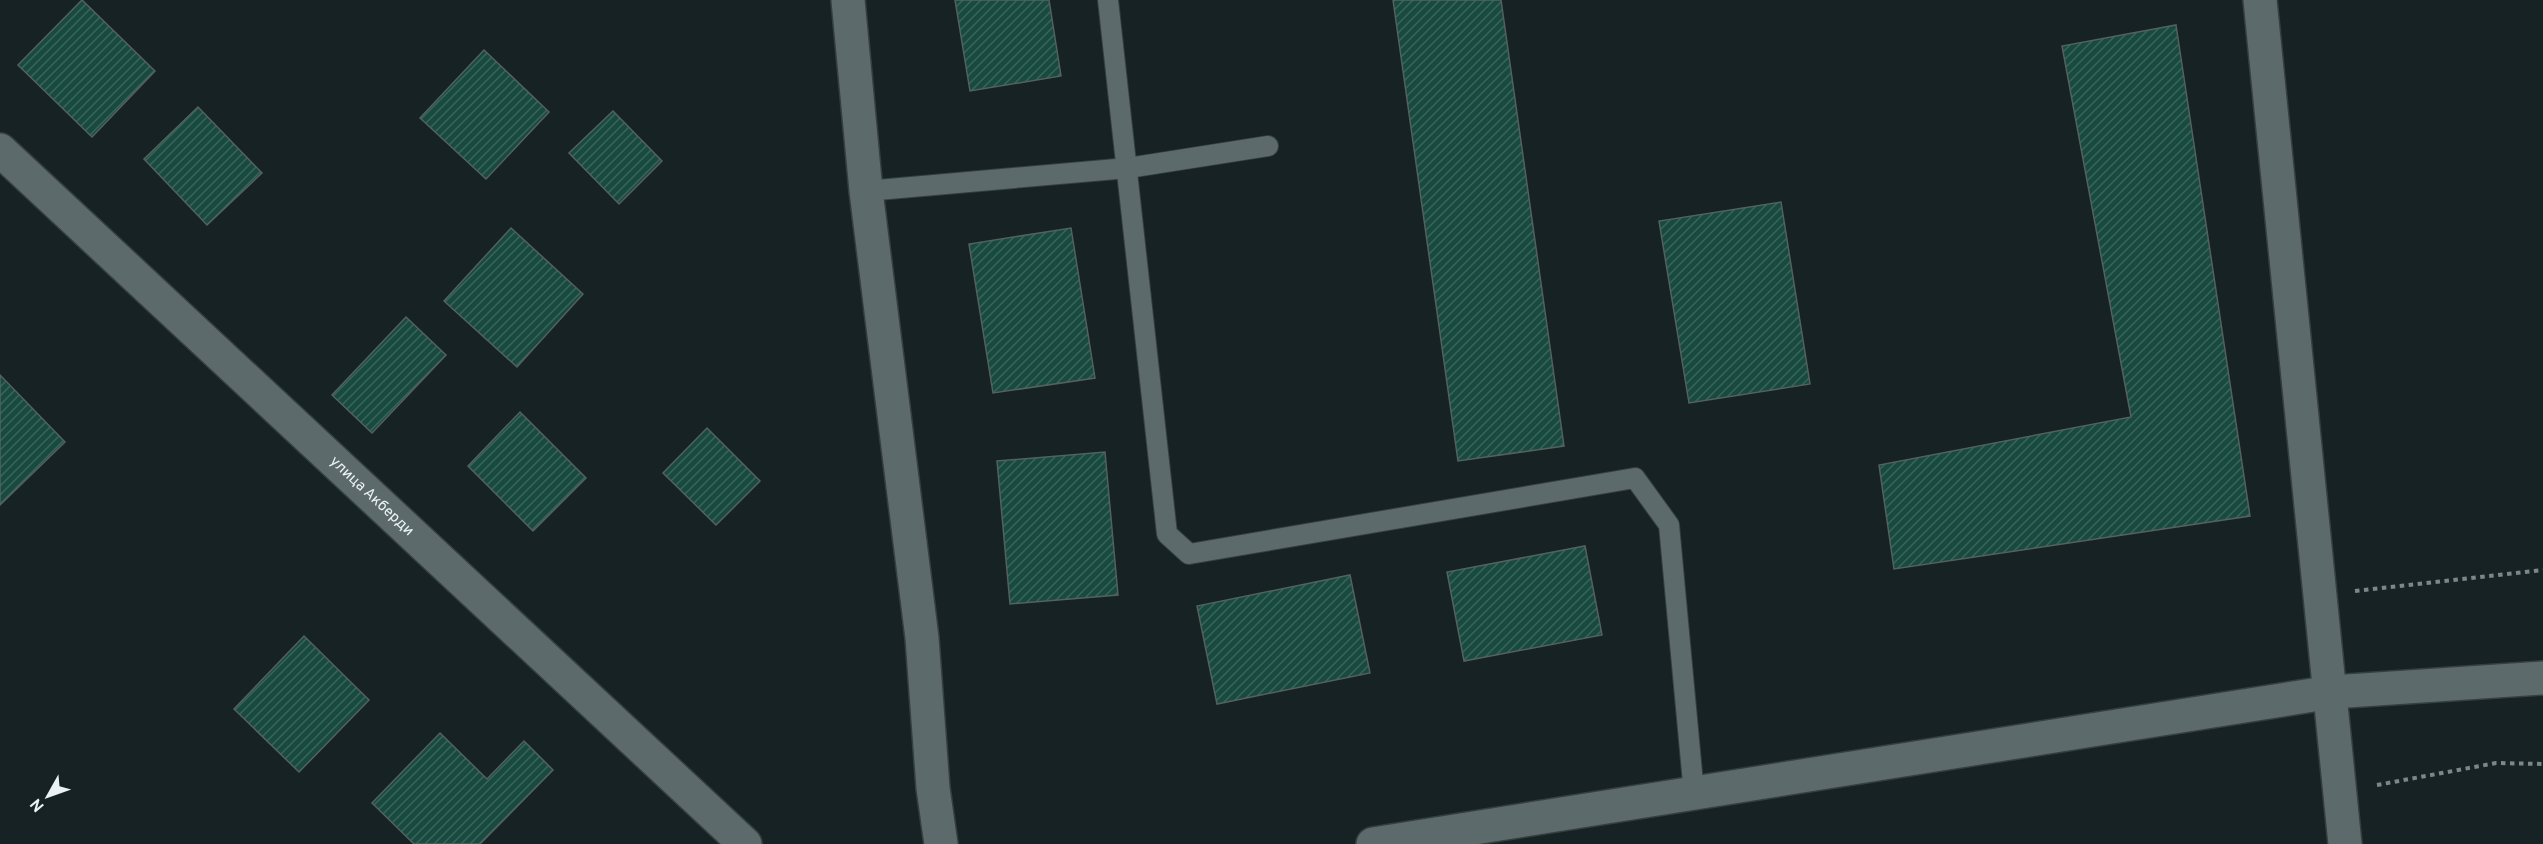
<svg xmlns="http://www.w3.org/2000/svg" width="2543" height="844" viewBox="0 0 2543 844" font-family="Overpass,sans-serif">
<style>
.building{fill:url(#building-hatch);stroke:#54615d;stroke-width:1.5}
.lines{fill:none;stroke-linecap:round;stroke-linejoin:round}
.lane-casing{stroke:#363f3f;stroke-width:22}
.street-casing{stroke:#363f3f;stroke-width:36}
.path{stroke:#7d8788;stroke-width:4;stroke-dasharray:4.5 4.5;stroke-linecap:butt}
.lane{stroke:#5c6a6b;stroke-width:20}
.street{stroke:#5c6a6b;stroke-width:33}
.labels{text-anchor:middle;dominant-baseline:central;stroke-width:4.5;stroke-linejoin:round;paint-order:stroke}
.street-label{font-size:15px;fill:#eaf2f3;stroke:#162223}
</style>
<defs>
<pattern id="building-hatch" width="6" height="6" patternUnits="userSpaceOnUse" patternTransform="scale(1.5)"><rect width="6" height="6" fill="#184a3f"/><path d="M-1 1l2-2M0 6l6-6M5 7l2-2" fill="none" stroke="#3a655b"/></pattern>
</defs>
<rect width="100%" height="100%" fill="#162223"/>
<g class="building">
<path d="M82 0 155 71 92 137 18 65Z"/>
<path d="M955 0H1049L1061 76 970 91Z"/>
<path d="M1393 0H1501L1564 446 1458 461Z"/>
<path d="M2176 25 2250 516 1894 569 1879 465 2131 417 2062 46Z"/>
<path d="M484 50 549 112 486 179 420 118Z"/>
<path d="M198 107 262 173 207 225 144 159Z"/>
<path d="M613 111 662 161 619 204 569 153Z"/>
<path d="M1781 202 1810 384 1689 403 1659 221Z"/>
<path d="M511 228 583 294 517 367 444 301Z"/>
<path d="M1071 228 1095 378 993 393 969 244Z"/>
<path d="M406 317 446 355 372 433 332 395Z"/>
<path d="M0 375 65 442 0 505Z"/>
<path d="M520 412 586 478 533 531 468 466Z"/>
<path d="M707 428 760 481 716 525 663 473Z"/>
<path d="M1105 452 1118 595 1010 604 997 461Z"/>
<path d="M1585 546 1602 635 1464 661 1447 572Z"/>
<path d="M1350 575 1370 673 1217 704 1197 606Z"/>
<path d="M304 636 369 700 299 772 234 709Z"/>
<path d="M440 733 487 779 524 741 553 770 480 844H414L372 803Z"/>
</g>
<g class="lines">
<defs>
<g id="lane">
<path d="M1108 0 1167 534 1189 554 1635 478 1669 525 1694 794"/>
<path d="M866 191 1128 168 1268 146"/>
</g>
<g id="street">
<path d="M848 0 866 191 922 638 933 788 941 844"/>
<path d="M2260 0 2345 844"/>
<path id="s1" d="M0 150 745 844"/>
<path d="M1373 844 2332 692 2543 678"/>
</g>
</defs>
<use href="#lane" class="lane-casing"/>
<use href="#street" class="street-casing"/>
<g class="path">
<path d="M2355 591 2543 570"/>
<path d="M2377 785 2496 763 2543 764"/>
</g>
<use href="#lane" class="lane"/>
<use href="#street" class="street"/>
</g>
<g class="labels">
<g class="street-label">
<text stroke="none"><textPath href="#s1" startOffset="508">улица Акберди</textPath></text>
</g>
</g>
<g transform="translate(48 796) rotate(230)" stroke="#162223" stroke-width="4.5" paint-order="stroke">
<path d="M0-4.5L10 22L0 15L-10 22Z" fill="#eaf2f3"/>
<text y="-9" font-size="16" font-weight="bold" text-anchor="middle" fill="#eaf2f3">N</text>
</g>
</svg>
